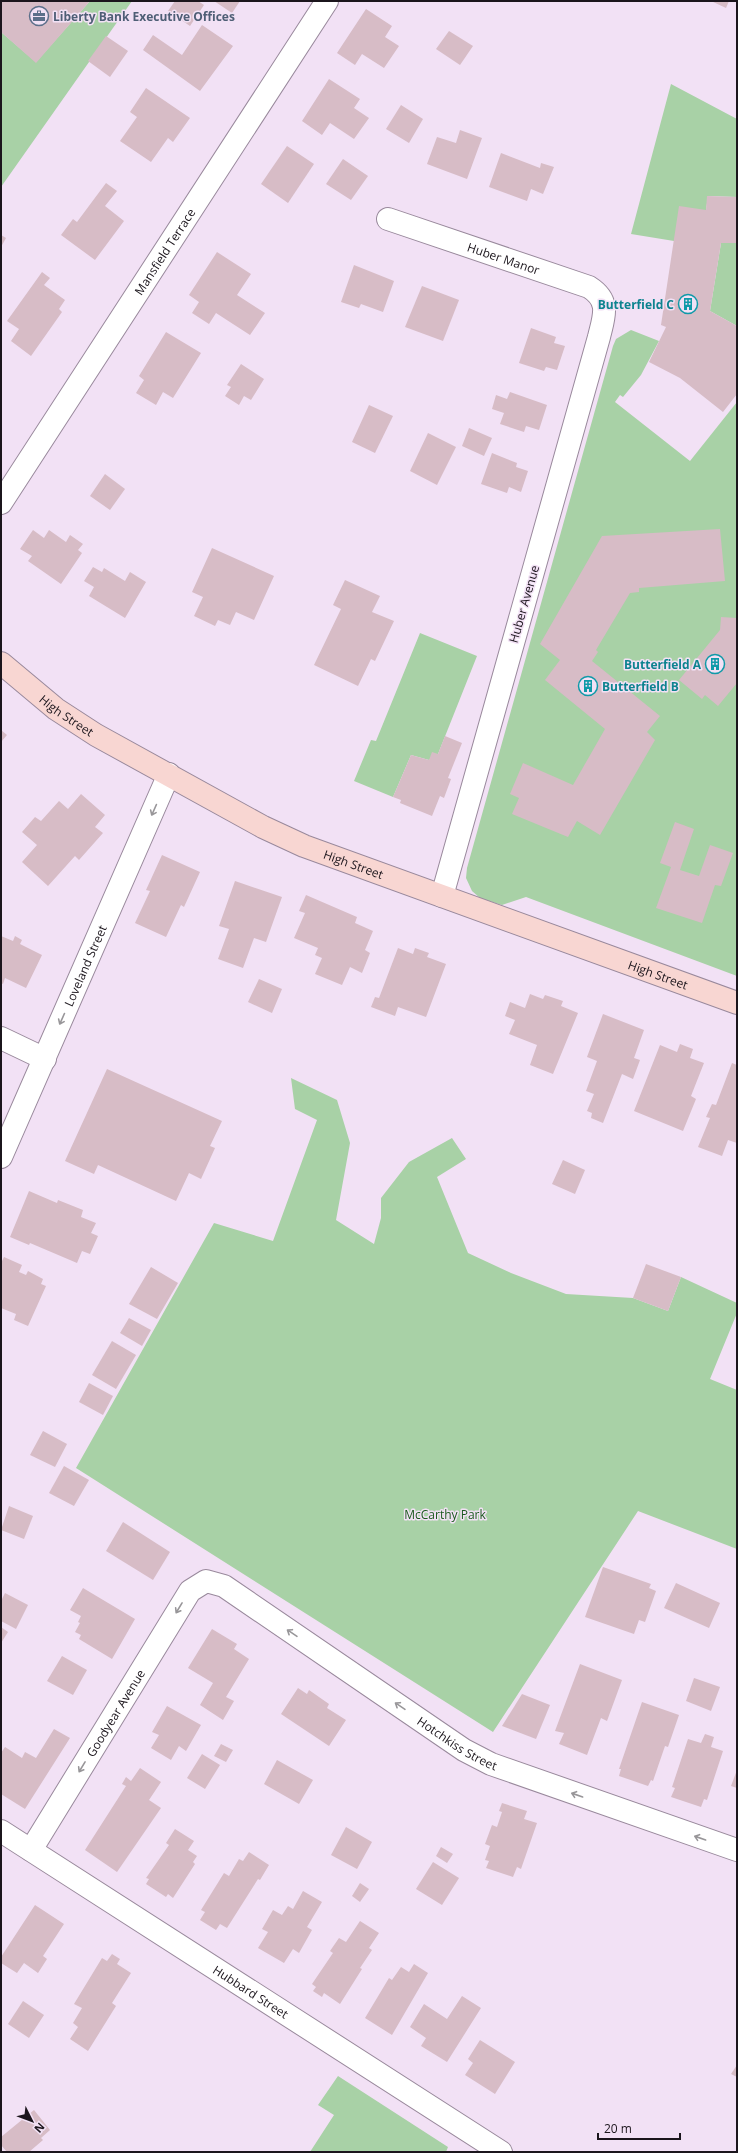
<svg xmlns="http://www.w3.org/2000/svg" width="738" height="2153" viewBox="0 0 738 2153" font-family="'Open Sans',sans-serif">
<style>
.green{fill:#a8d1a6}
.building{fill:#d7bcc6}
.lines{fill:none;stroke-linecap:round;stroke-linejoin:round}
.street-casing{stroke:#99899c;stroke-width:24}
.secondary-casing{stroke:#99899c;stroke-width:24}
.street{stroke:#fff;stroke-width:22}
.secondary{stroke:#f8d6d2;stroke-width:22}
.oneway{stroke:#989699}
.labels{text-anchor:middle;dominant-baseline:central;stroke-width:3;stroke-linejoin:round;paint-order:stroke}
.service-label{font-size:12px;font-weight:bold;fill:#4e5e75;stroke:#f2e1f5;text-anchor:start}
.street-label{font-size:12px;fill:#1b151c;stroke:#f2e1f5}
.culture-label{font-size:12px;font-weight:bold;fill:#0d838f;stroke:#f2e1f5;text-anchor:end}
.park-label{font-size:12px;fill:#1a5a1d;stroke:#f2e1f5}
</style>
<rect width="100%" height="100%" fill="#f2e1f5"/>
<g class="green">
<path d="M90 1H132L1 187V32L36 62Z"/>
<path d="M671 84 737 119V197L708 196 706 210 674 241 631 234Z"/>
<path d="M721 243H737V326L710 311Z"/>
<path d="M631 330 659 341 641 375 623 397 620 395 615 402 690 461 737 402V976L526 897 502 905 480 898 472 891 466 878 467 868 613 346 616 339Z"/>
<path d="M420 633 477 656 438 754 429 760 411 755 393 797 354 781 371 740 376 741Z"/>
<path d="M291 1078 337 1100 350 1143 336 1220 374 1244 381 1218V1198L409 1162 452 1138 466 1159 437 1177 468 1253 511 1273 566 1294 633 1298 668 1311 681 1277 737 1303V1313L710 1379 737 1390V1549L638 1511 493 1732 76 1468 214 1223 273 1241 317 1120 295 1109Z"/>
<path d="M338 2076 448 2147 446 2152H310L334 2115 318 2105Z"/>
</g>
<g class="building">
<path d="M1 1H90L36 63 1 32Z"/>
<path d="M175 1H198L204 5 190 26 168 11Z"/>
<path d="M214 1H240L232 13Z"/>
<path d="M711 1H729L726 8Z"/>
<path d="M366 9 392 26 385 37 399 46 384 68 362 54 355 65 337 53Z"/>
<path d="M202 25 233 46 200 91 143 50 153 35 182 55Z"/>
<path d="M449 31 473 46 460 65 436 49Z"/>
<path d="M106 36 128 51 110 77 88 61Z"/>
<path d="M329 79 360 99 354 108 369 118 354 139 330 123 322 135 302 121Z"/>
<path d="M146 88 190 118 173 142 168 138 151 162 120 141 137 117 130 112Z"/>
<path d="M401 105 423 119 409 143 386 129Z"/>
<path d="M460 130 482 138 467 179 427 164 437 137 456 143Z"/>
<path d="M287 146 314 164 288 203 261 184Z"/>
<path d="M501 153 540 168 541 163 554 167 543 194 531 189 527 201 489 187Z"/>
<path d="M343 159 368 176 351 200 326 184Z"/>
<path d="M106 183 117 191 105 206 124 221 95 260 61 235 73 219 77 222Z"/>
<path d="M707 196 737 197V243H721L710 311 737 326V394L723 412 680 378 649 362 666 327 661 325 679 206 706 210Z"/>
<path d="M1 235 6 238 1 247Z"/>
<path d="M217 252 251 274 237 295 265 313 250 335 216 313 209 324 192 313 199 302 189 295Z"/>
<path d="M354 265 394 281 383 312 361 304 359 308 341 302Z"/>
<path d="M42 272 50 278 44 285 65 300 59 309 62 312 31 356 11 341 19 329 7 321Z"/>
<path d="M422 286 459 300 443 341 405 327Z"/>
<path d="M531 328 556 337 554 343 565 346 557 370 546 367 544 371 519 363Z"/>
<path d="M166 332 201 353 173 398 163 392 156 405 136 393 144 380 139 376Z"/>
<path d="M241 364 264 379 251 400 244 396 239 405 225 396 231 387 227 385Z"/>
<path d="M510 392 547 405 539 430 526 426 524 432 500 424 504 413 492 409 496 395 507 399Z"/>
<path d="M369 405 393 416 375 453 352 442Z"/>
<path d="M469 428 492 438 484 456 462 446Z"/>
<path d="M428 433 456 447 437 485 410 471Z"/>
<path d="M492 453 517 463 516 467 528 471 521 492 509 487 507 493 481 484Z"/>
<path d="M105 474 125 489 110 510 90 496Z"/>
<path d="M720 529 725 581 639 588V592L630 593 596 650 598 652 592 661 660 716 647 732 655 740 600 835 577 821 568 837 512 814 519 798 510 794 523 763 573 785 605 729 545 680 560 660 540 644 602 536Z"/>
<path d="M33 530 44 538 49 530 66 542 70 535 83 544 78 550 82 553 61 584 28 561 32 556 20 549Z"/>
<path d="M212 548 274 576 254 620 236 612 230 625 218 620 215 626 194 616 203 597 192 592Z"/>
<path d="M93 567 102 572 104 568 125 581 130 572 146 582 125 618 89 596 94 587 84 581Z"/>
<path d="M345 580 380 596 372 612 394 621 375 661 371 659 358 686 314 665 341 609 333 605Z"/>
<path d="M721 617 737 618V683L718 706 705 695 702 699 679 680 720 630Z"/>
<path d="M1 730 7 735 1 742Z"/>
<path d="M445 736 462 743 448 778 451 779 444 798 440 796 432 816 400 803 401 800 393 797 411 755 429 760 432 752 438 754Z"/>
<path d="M81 794 105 815 95 827 103 833 79 860 75 856 48 886 22 862 37 845 22 832 35 817 41 821 59 801 68 809Z"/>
<path d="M675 822 694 829 680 870 699 876 710 845 733 853 721 886 715 885 702 923 656 908 671 867 660 863Z"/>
<path d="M162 855 200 872 184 907 181 905 166 937 135 923 150 891 146 890Z"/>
<path d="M235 881 282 897 266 942 254 938 243 968 218 959 229 929 219 926Z"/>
<path d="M306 895 357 917 355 923 373 931 365 950 370 953 362 973 350 967 342 985 315 974 322 958 315 955 318 948 294 938 305 913 299 911Z"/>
<path d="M1 936 13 941 15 936 22 940 20 944 42 955 26 988 5 978 3 984 1 983Z"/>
<path d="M398 948 413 954 415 948 429 953 427 957 446 964 426 1017 398 1007 395 1016 371 1007 375 997 379 998Z"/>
<path d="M259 979 282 989 272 1013 248 1002Z"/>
<path d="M530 994 543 999 545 995 563 1001 561 1006 578 1013 553 1074 530 1065 537 1045 509 1034 515 1020 505 1016 510 1002 525 1008Z"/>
<path d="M603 1014 644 1030 634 1058 640 1060 633 1079 622 1074 603 1123 591 1118 592 1113 587 1111 594 1094 586 1091 597 1061 587 1057Z"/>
<path d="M680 1044 693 1049 690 1058 704 1063 691 1096 696 1099 683 1131 634 1111 660 1045 677 1052Z"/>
<path d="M732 1063 737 1065V1143L728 1140 722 1156 698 1147 710 1118 706 1117 712 1104 716 1105Z"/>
<path d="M107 1069 222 1121 210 1146 215 1148 201 1179 189 1173 176 1201 98 1165 94 1174 65 1161Z"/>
<path d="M563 1160 585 1170 575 1194 552 1184Z"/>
<path d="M29 1191 57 1203 58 1200 83 1210 81 1217 96 1223 91 1233 98 1236 90 1254 82 1251 77 1263 30 1243 29 1245 10 1237Z"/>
<path d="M4 1257 22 1265 19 1272 26 1275 28 1271 43 1279 41 1284 46 1286 28 1326 14 1320 16 1314 1 1308V1263Z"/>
<path d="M646 1264 681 1277 668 1311 633 1298Z"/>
<path d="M151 1267 178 1283 157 1319 129 1304Z"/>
<path d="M129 1318 151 1330 142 1346 120 1333Z"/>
<path d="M112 1341 136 1355 116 1389 92 1375Z"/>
<path d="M89 1383 113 1396 103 1415 79 1402Z"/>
<path d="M43 1431 67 1444 55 1467 30 1455Z"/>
<path d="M64 1466 89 1480 74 1506 49 1493Z"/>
<path d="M9 1506 33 1516 24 1539 1 1530Z"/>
<path d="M123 1522 170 1552 153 1580 106 1551Z"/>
<path d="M603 1567 651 1584 649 1588 656 1591 645 1622 639 1620 634 1634 585 1617Z"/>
<path d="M676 1583 720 1603 709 1628 664 1608Z"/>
<path d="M83 1588 135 1619 112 1659 79 1639 81 1635 75 1632 80 1623 78 1622 81 1616 70 1610Z"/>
<path d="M5 1593 28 1605 16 1629 1 1621V1601Z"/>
<path d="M1 1627 8 1632 1 1643Z"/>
<path d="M212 1629 237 1644 234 1649 249 1659 226 1697 234 1701 223 1720 200 1705 213 1683 188 1668Z"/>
<path d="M62 1656 87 1670 73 1695 47 1681Z"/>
<path d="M580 1664 622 1680 607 1721 601 1718 587 1755 559 1744 564 1733 555 1731Z"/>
<path d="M694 1678 720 1687 711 1711 686 1701Z"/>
<path d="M298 1688 307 1694 309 1690 329 1704 327 1708 346 1720 329 1746 281 1714Z"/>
<path d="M522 1694 550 1705 536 1739 502 1726Z"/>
<path d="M642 1702 679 1715 668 1747 665 1746 653 1781 651 1780 648 1786 619 1776 621 1769H619Z"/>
<path d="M167 1706 201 1725 186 1751 179 1746 171 1760 151 1748 159 1735 152 1732Z"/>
<path d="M54 1729 70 1738 25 1809 1 1794V1753L5 1747 22 1758 25 1752 36 1758Z"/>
<path d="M705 1734 714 1737 711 1747 723 1751 707 1800 704 1799 701 1807 671 1797 675 1788 672 1787 688 1739 701 1743Z"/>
<path d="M221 1744 233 1750 226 1762 214 1756Z"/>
<path d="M202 1754 220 1765 205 1789 187 1778Z"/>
<path d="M277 1760 313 1780 299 1804 264 1784Z"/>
<path d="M140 1768 161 1782 149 1800 161 1808 117 1872 85 1850 126 1786 122 1784 126 1777 131 1781Z"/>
<path d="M737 1770V1788L731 1786Z"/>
<path d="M502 1803 527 1811 524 1819 537 1823 521 1869 517 1867 513 1877 486 1868 489 1861 485 1860 490 1846 485 1844 492 1825 497 1827 502 1812 499 1811Z"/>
<path d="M346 1827 372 1842 357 1869 331 1855Z"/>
<path d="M175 1829 194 1841 188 1850 197 1856 193 1862 195 1864 173 1898 168 1894 166 1897 146 1884 149 1879 146 1878 169 1845 166 1843Z"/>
<path d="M441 1847 453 1854 447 1863 436 1856Z"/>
<path d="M249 1852 269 1865 260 1880 258 1879 227 1928 220 1924 216 1930 200 1920 205 1912 201 1910 224 1873 229 1876 239 1859 243 1861Z"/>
<path d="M433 1862 459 1878 442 1905 416 1889Z"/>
<path d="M360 1883 369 1889 360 1902 352 1896Z"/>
<path d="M303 1891 322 1902 307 1927 312 1930 299 1953 293 1949 284 1963 258 1948 268 1932 262 1929 273 1910 282 1915 288 1906 293 1909Z"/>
<path d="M35 1905 64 1924 43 1956 47 1959 38 1973 24 1963 17 1973 1 1963V1957Z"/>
<path d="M360 1921 379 1933 369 1948 372 1950 360 1968 362 1969 340 2004 324 1993 322 1997 313 1991 316 1987 312 1984 333 1953 330 1951 339 1938 346 1942Z"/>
<path d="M112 1954 120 1959 117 1964 131 1973 112 2003 116 2006 88 2051 70 2039 78 2027 73 2023 82 2008 74 2004 102 1958 107 1961Z"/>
<path d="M414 1964 428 1973 392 2035 365 2018 389 1978 392 1980 401 1967 409 1972Z"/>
<path d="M462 1996 481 2008 447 2062 421 2046 426 2038 410 2027 424 2004 447 2019Z"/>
<path d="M23 2001 44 2015 29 2038 8 2024Z"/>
<path d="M480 2040 515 2062 495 2094 465 2075 473 2063 468 2059Z"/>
<path d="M737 2065V2077L731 2074Z"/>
<path d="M34 2110 50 2130 41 2138 43 2140 29 2152H7L1 2145V2137Z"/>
</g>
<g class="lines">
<defs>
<g id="street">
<path id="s1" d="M388 219 589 287C611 301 604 316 599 337L442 896"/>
<path id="s2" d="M1 503 327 1"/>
<path d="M1 1038 45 1059"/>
<path id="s3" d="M1 1157 169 774"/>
<path id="s4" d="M1 1831 501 2152"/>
<path id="s5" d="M31 1850 190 1591 206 1581 224 1586 464 1750 491 1764 737 1850"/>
</g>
<g id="secondary">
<path id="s6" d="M1 663 56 709 96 735 263 827 304 846 737 1003"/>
</g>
</defs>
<use href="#street" class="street-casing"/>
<use href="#secondary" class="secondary-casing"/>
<use href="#street" class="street"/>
<use href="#secondary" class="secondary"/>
</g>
<defs><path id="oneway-shaft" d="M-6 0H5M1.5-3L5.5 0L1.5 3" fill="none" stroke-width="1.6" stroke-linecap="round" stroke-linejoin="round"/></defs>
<g class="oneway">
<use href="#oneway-shaft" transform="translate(154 810) rotate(114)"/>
<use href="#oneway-shaft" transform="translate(62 1019) rotate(114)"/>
<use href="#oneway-shaft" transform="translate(179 1608) rotate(121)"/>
<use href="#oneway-shaft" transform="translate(292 1633) rotate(-146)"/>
<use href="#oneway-shaft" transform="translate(400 1706) rotate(-146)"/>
<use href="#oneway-shaft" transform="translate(82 1767) rotate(121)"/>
<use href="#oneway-shaft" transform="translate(577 1795) rotate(-161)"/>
<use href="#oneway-shaft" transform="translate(700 1838) rotate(-161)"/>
</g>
<defs>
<symbol id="office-ring" viewBox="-11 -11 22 22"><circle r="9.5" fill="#f2e1f5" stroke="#5c6f8a" stroke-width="1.5"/><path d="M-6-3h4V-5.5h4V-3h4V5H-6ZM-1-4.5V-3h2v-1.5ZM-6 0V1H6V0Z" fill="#5c6f8a"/></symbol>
<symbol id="building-ring" viewBox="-11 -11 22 22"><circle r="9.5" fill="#f2e1f5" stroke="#0f9aa8" stroke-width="1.5"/><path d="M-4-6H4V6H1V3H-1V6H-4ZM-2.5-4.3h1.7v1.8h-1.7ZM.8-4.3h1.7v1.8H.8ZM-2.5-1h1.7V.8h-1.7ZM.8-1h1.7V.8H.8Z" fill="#0f9aa8"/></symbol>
</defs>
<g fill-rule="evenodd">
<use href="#office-ring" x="28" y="5" width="22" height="22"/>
<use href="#building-ring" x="677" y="293" width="22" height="22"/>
<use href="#building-ring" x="704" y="653" width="22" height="22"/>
<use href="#building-ring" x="577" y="675" width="22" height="22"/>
</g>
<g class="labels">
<g class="service-label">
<text x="53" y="16">Liberty Bank Executive Offices</text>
</g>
<g class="street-label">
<text stroke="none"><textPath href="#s2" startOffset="300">Mansfield Terrace</textPath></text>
<text stroke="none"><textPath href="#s1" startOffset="122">Huber Manor</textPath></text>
<text transform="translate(524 604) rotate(-74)">Huber Avenue</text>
<text stroke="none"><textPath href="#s6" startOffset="84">High Street</textPath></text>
<text stroke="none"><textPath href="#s6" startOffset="408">High Street</textPath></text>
<text stroke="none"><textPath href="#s3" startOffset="209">Loveland Street</textPath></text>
<text stroke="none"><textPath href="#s6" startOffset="732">High Street</textPath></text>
<text stroke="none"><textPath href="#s5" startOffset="161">Goodyear Avenue</textPath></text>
<text stroke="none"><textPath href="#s5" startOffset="623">Hotchkiss Street</textPath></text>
<text stroke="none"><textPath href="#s4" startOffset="297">Hubbard Street</textPath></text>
</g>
<g class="culture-label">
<text x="674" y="304">Butterfield C</text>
<text x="701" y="664">Butterfield A</text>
<text x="602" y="686" text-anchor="start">Butterfield B</text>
</g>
<g class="park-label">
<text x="445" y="1514">McCarthy Park</text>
</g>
</g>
<rect width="738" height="2153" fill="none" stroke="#1b151c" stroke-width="4"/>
<g transform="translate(32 2121) rotate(132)" stroke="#f2e1f5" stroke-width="3" paint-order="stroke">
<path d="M0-3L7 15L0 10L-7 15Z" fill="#1b151c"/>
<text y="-6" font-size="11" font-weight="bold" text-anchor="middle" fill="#1b151c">N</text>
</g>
<path d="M598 2133v6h82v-6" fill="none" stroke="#1b151c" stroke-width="2"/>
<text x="604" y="2133" font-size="12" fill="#1b151c" stroke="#f2e1f5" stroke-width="3" paint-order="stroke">20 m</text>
</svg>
